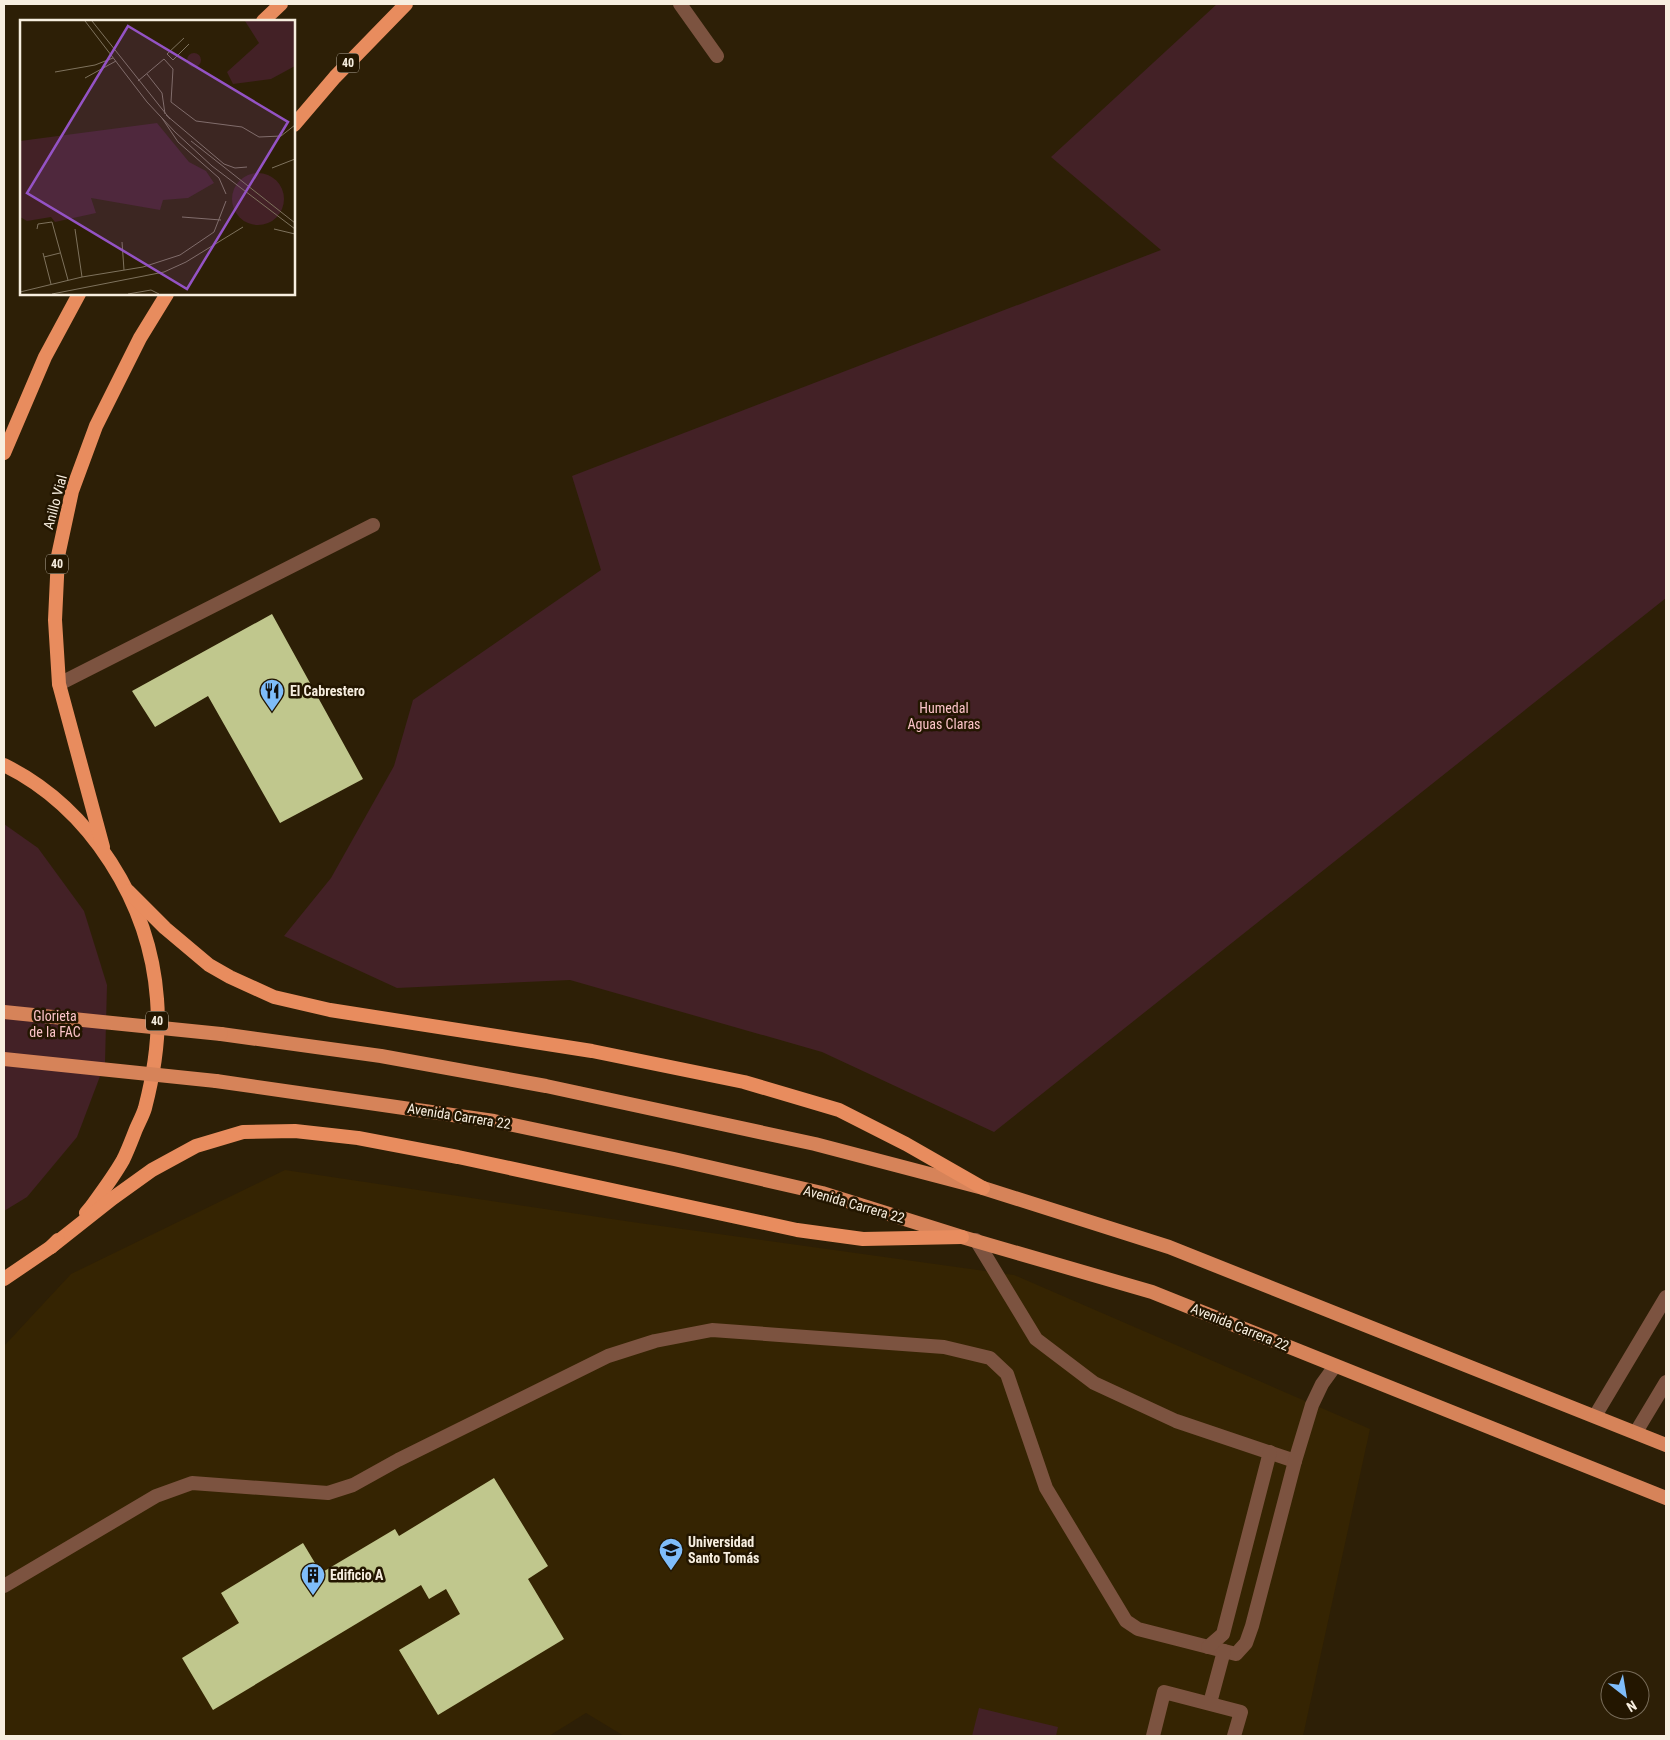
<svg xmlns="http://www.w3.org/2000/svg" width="1670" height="1740" viewBox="0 0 1670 1740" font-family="'Roboto Condensed',sans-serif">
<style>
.built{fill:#352402}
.green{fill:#432126}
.building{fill:#c0c78d}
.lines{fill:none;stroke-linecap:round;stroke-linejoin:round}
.service{stroke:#7c5340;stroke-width:14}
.primary{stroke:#d68359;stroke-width:14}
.trunk{stroke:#e88c5e;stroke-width:14}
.primary-bridge{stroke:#d68359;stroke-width:14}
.labels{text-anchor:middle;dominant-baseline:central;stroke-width:5;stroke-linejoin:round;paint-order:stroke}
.shield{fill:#231600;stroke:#b7ad9c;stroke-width:1}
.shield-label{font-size:12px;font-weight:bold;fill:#f7eedf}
.street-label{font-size:14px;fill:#f7eedf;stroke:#231600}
.poi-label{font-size:14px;font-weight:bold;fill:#f7eedf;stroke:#231600;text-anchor:start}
.park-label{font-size:14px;fill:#fbc3c7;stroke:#231600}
.inset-road{fill:none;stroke:#7e725d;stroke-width:1}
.view{fill:#9453c5;fill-opacity:0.15;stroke:#9453c5;stroke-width:2.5}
.inset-edge{fill:none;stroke:#f7eedf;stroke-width:2.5}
</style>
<rect width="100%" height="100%" fill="#2d1f06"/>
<path class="built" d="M285 1170 632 1222 1014 1275 1370 1429 1303 1736H624L586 1713 549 1736H4V1346L71 1274Z"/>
<g class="green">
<path d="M1217 4H1666V598L994 1132 822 1052 570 980 397 988 284 936 331 878 394 766 413 700 601 570 572 476 1161 250 1051 157Z"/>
<path d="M4 824 38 848 84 911 107 985 105 1063 77 1137 27 1197 4 1211Z"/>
<path d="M979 1708 1058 1727 1056 1736H972Z"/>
</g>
<g class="building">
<path d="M272 614 363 779 280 823 208 696 155 727 132 691Z"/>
<path d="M494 1478 548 1566 528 1579 564 1639 438 1715 399 1650 460 1614 446 1589 429 1599 421 1585 213 1710 182 1658 239 1623 221 1593 303 1543 321 1573 395 1529 399 1536Z"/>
</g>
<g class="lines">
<g class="service">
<path d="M680 4 717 56"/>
<path d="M59 684 373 525"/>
<path d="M976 1240 1036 1339 1094 1383 1176 1421 1295 1461"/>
<path d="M1595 1416 1666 1297"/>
<path d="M1636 1432 1666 1382"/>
<path d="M4 1586 156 1496 192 1483 328 1493 353 1485 398 1460 608 1356 655 1341 712 1330 944 1347 990 1358 1007 1374 1046 1488 1126 1621 1138 1629 1236 1654 1246 1643 1252 1626 1295 1461 1312 1405 1322 1384 1335 1366"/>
<path d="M1208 1647 1223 1634 1270 1452"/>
<path d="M1210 1703 1224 1651"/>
<path d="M1153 1736 1164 1692 1241 1712 1234 1736"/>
</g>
<g class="primary">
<path d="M221 1034 381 1056 546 1086 815 1144 983 1188 1169 1247 1666 1445"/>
<path d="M216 1081 494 1121 674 1159 822 1193 962 1237 1152 1292 1666 1498"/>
</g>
<g class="trunk">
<path d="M263 21 281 4"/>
<path d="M294 125 335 77 406 4"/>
<path d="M4 453 45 357 79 294"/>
<path d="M4 765C91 808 150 903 157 999 160 1035 154 1073 145 1108 143 1115 139 1122 136 1129 132 1139 128 1150 123 1160 114 1176 102 1192 91 1207L86 1213"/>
<path d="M103 847 59 684 55 620 58 556 72 491 96 426 140 338 167 294"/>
<path d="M128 891 165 928 209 965 230 977 274 997 330 1010 592 1051 744 1082 839 1110 906 1144 983 1188"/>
<path d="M51 1247 113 1198 152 1170 196 1146 243 1132 295 1131 358 1138 458 1157 797 1230 863 1239 962 1237"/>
<path d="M4 1279 51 1247 58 1240"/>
</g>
<g class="primary-bridge">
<path d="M4 1012 221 1034"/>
<path d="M4 1059 216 1081"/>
</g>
</g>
<defs>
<symbol id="restaurant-pin" viewBox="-11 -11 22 30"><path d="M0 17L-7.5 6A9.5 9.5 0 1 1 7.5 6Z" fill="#7fbdfa" stroke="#231600"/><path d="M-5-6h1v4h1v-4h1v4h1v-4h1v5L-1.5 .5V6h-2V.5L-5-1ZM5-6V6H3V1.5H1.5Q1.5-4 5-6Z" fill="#111"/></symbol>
<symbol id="university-pin" viewBox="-11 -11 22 30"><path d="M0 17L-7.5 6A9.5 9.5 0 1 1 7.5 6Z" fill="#7fbdfa" stroke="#231600"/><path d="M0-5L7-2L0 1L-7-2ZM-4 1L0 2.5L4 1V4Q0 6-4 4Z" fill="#111"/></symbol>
<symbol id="building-pin" viewBox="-11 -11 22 30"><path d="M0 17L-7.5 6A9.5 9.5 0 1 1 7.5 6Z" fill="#7fbdfa" stroke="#231600"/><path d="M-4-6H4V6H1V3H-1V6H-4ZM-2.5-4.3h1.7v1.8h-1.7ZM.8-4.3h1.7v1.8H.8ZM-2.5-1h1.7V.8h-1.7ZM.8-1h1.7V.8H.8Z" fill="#111"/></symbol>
</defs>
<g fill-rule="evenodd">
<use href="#restaurant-pin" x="258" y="677" width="28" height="38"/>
<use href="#university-pin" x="657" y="1536" width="28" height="38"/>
<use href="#building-pin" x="299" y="1561" width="28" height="38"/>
</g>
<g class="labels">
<g class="shield">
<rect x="337" y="53.5" width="22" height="19" rx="4"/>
<rect x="46" y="554.5" width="22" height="19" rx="4"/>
<rect x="146" y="1011.5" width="22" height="19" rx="4"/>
</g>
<g class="shield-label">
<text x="348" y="63">40</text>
<text x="57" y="564">40</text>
<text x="157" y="1021">40</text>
</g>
<g class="street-label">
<text transform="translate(55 502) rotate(-75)">Anillo Vial</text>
<text transform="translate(459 1116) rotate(9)">Avenida Carrera 22</text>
<text transform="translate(854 1204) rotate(16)">Avenida Carrera 22</text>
<text transform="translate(1240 1327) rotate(22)">Avenida Carrera 22</text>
</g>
<g class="poi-label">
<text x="290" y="691">El Cabrestero</text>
<text x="688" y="1542">Universidad<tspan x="688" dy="16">Santo Tomás</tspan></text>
<text x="330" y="1575">Edificio A</text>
</g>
<g class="park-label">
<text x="944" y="708">Humedal<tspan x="944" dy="16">Aguas Claras</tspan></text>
<text x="55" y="1016">Glorieta<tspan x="55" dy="16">de la FAC</tspan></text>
</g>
</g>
<g transform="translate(20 20)">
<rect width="275" height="275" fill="#2d1f06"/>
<path d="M225 1H275V46L251 59 213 64 207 52 239 23ZM167 40a7 7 0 1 1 14 0a7 7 0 1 1-14 0ZM137 103 169 142 186 151 194 163 168 178 143 180 140 190 71 178 76 193 35 202 31 197 7 201 0 197V121ZM212 179a26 26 0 1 1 52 0a26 26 0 1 1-52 0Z" fill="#432126"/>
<path class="inset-road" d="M65 1 127 82 155 112 192 146 275 209M72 1 150 99M164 18 147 34 153 40 169 24M35 52 75 45 93 38M127 54 142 73 145 94M65 58 96 41M118 61 144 39 153 49 151 82 176 101 222 107 239 117 261 116 275 105M146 95 204 144 215 148 227 147M142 98 158 122 199 158 206 174M171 121 275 203M252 148 275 139M162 197 201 200M17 209 18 204 32 202 48 260M55 209 62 257M254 209 275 214M102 222 104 250M23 233 31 264M24 237 40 233M0 272 62 257 123 247 160 235 194 212 206 181M32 274 144 252 166 242 223 207M108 274 131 270 139 274"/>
<path class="view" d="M108 6 268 102 167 269 7 173Z"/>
<rect width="275" height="275" class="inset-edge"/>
</g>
<rect width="1670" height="1740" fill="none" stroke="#f7eedf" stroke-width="10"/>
<g transform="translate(1625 1695) rotate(149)"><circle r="24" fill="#231600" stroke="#786c59"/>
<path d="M0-4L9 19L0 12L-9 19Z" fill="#7fbdfa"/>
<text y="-8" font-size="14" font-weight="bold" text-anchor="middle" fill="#f7eedf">N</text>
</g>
</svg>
